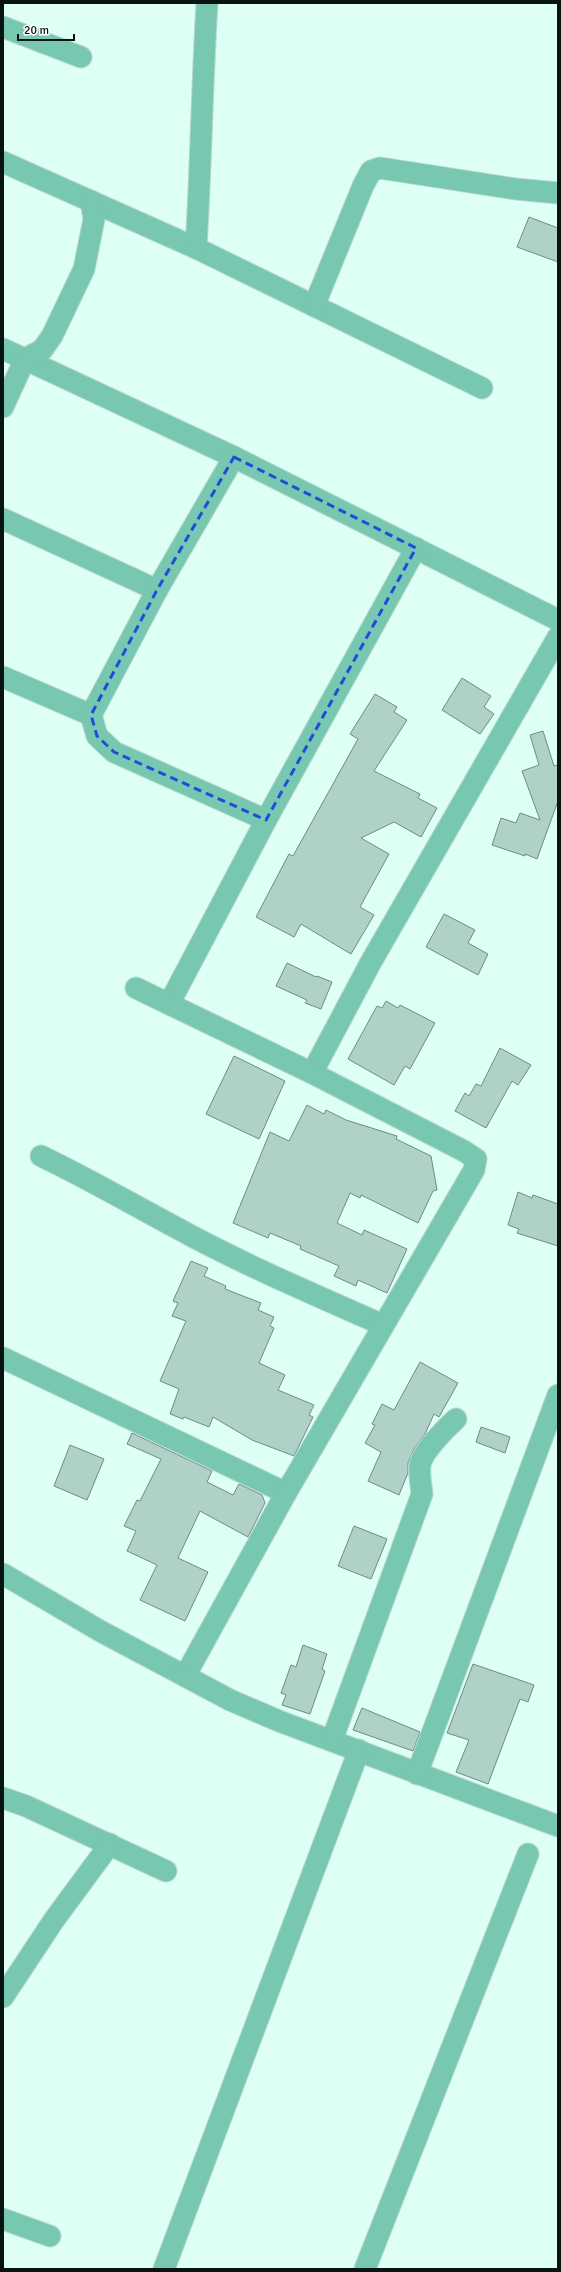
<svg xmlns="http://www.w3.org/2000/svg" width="561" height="2272" viewBox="0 0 561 2272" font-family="Signika,sans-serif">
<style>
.building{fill:#b0d1c7;stroke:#6e8d84}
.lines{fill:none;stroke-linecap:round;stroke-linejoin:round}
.minor-casing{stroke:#bbd9d0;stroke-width:23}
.minor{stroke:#78c7b0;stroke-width:21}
.marked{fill:none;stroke:#1d4ed8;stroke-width:3;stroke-dasharray:8 5;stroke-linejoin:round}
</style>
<rect width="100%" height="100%" fill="#ddfff4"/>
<g class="building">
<path d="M529 217 558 228V262L517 247Z"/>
<path d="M462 678 491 696 484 707 494 714 480 734 442 710Z"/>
<path d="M375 694 397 707 394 712 407 720 374 771 420 794 418 798 437 808 421 837 394 822 361 838 389 854 360 907 374 915 351 954 301 924 294 937 256 917 289 854 293 856 358 739 350 734Z"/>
<path d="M543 731 554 766 558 765V801L537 859 525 854V856L492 845 501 818 516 823 520 813 540 820 522 771 539 765 530 735Z"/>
<path d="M444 914 475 930 468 943 488 954 478 975 426 947Z"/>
<path d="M287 963 316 977 317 976 332 982 321 1009 305 1003 307 1000 276 986Z"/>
<path d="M386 1001 398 1008 400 1005 435 1023 410 1069 405 1066 394 1085 348 1059 377 1006 382 1008Z"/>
<path d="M500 1048 531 1065 518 1085 512 1081 486 1128 455 1111 465 1093 469 1096 476 1084 481 1086Z"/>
<path d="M234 1056 285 1081 259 1139 206 1114Z"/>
<path d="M307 1105 324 1114 326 1110 346 1120 397 1136 396 1139 431 1156 437 1190 433 1191 418 1223 361 1195 360 1198 350 1193 337 1223 362 1235 364 1230 407 1249 387 1293 358 1280 356 1286 334 1276 339 1266 300 1249 301 1246 270 1233 268 1238 233 1223 270 1132 289 1141Z"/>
<path d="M518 1192 532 1198 533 1195 558 1204V1246L517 1233 519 1229 508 1225Z"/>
<path d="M191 1261 208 1268 204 1276 226 1286 225 1289 261 1303 258 1310 274 1317 270 1326 274 1328 259 1363 285 1375 278 1390 314 1405 309 1415 313 1417 294 1456 252 1440 213 1417 209 1427 184 1417 183 1419 170 1414 179 1389 160 1381 186 1321 172 1316 178 1303 173 1301Z"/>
<path d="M420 1362 458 1383 439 1417 434 1414 425 1434 414 1449 408 1463V1473L399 1495 368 1481 381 1452 365 1443 375 1425 372 1424 382 1404 394 1410Z"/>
<path d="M481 1427 510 1437 505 1453 476 1442Z"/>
<path d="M132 1433 212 1471 207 1482 233 1495 239 1484 262 1495 265 1503 248 1537 200 1511 178 1558 208 1572 185 1621 140 1600 157 1565 127 1551 136 1531 124 1526 137 1500 140 1501 161 1459 127 1444Z"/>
<path d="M70 1445 104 1459 87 1500 54 1486Z"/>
<path d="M354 1526 387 1539 371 1579 338 1566Z"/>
<path d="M303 1645 327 1654 322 1669 325 1671 310 1714 282 1705 286 1695 281 1693 291 1665 296 1667Z"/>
<path d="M473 1664 534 1685 528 1702 520 1699 488 1784 456 1772 469 1740 447 1733Z"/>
<path d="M362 1708 420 1732 413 1751 353 1730Z"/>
</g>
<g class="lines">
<defs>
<g id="minor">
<path d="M3 27 81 57"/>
<path d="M3 162 196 248 482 388"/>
<path d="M196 248C201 166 202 85 207 3"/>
<path d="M314 306 363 186 371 171 380 168 516 189 558 193"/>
<path d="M3 349 234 457"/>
<path d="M3 407 25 359 42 350 52 336 84 269 94 219 91 201"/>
<path d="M3 519 157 590"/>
<path d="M3 677 91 715"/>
<path d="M266 820 114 752 97 736 91 715 157 590 234 457 558 620"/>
<path d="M169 1004 266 820 416 548"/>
<path d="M312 1073 371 962 558 637"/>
<path d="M41 1156C87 1178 130 1203 175 1227 242 1264 313 1294 383 1325"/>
<path d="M3 1358 286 1493"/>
<path d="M3 1574 102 1632 185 1676 286 1493 474 1170 476 1159 464 1151 312 1073 136 988"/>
<path d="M185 1676 230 1700 279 1721 558 1826"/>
<path d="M332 1740 422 1494C421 1485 419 1475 420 1466 421 1453 446 1428 456 1419"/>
<path d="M417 1774 558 1395"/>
<path d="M3 1798 26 1806 166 1871"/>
<path d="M3 1997 54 1920 110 1844"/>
<path d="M3 2219 50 2236"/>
<path d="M164 2269 359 1750"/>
<path d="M365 2269 528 1854"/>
</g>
</defs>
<use href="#minor" class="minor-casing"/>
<use href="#minor" class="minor"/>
</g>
<path class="marked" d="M234 457 416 548 266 820 114 752 97 736 91 715 157 590Z"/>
<rect width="561" height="2272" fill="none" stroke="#081410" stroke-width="8"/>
<path d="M18 34v6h56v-6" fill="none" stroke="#081410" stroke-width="2"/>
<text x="24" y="34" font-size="12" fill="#081410" stroke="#ffffff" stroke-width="3" paint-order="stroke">20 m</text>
</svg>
